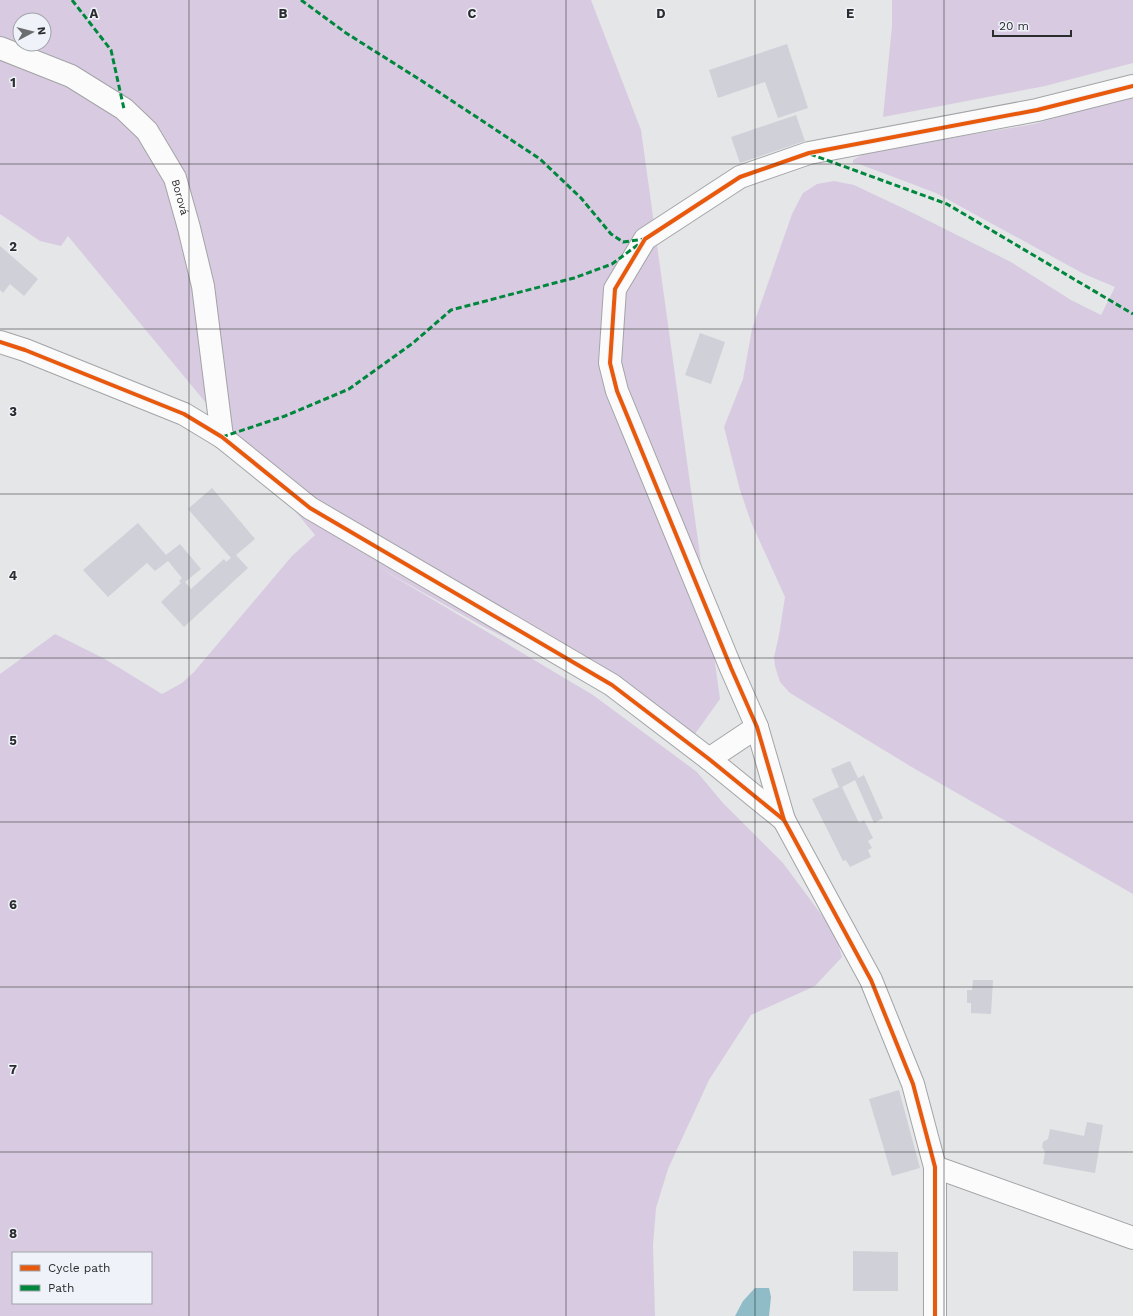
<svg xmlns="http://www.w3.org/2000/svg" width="1133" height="1316" viewBox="0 0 1133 1316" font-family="'Work Sans',sans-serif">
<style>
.green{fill:#d8cbe1;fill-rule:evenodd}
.water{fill:#90bcc8}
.building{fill:#d0d0d9}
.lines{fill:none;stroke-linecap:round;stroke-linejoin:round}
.minor-casing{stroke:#a3a4a6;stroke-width:24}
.tertiary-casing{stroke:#a3a4a6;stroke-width:24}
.minor{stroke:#fbfbfc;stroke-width:22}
.tertiary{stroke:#fbfbfc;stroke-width:22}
.quiet{stroke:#00873e;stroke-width:3;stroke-dasharray:6 3;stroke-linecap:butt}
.cycleway-casing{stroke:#eff2f8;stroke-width:6}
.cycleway{stroke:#e8590c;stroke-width:4}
.grid{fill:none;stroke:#2b2c2e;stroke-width:1;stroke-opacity:0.55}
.labels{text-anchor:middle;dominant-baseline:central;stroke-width:3;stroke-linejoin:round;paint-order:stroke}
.street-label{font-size:11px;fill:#2b2c2e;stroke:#eff2f8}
.grid-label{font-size:13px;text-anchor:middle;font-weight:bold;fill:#2b2c2e;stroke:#eff2f8;stroke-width:3;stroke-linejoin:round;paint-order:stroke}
</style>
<rect width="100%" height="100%" fill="#e4e6e8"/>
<g class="green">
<path d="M0 0H591L641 130 720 699 695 734 484 627 378 567 593 695 697 772 723 803 783 863 835 933 842 957 815 986 751 1015 709 1080 668 1169 656 1208 653 1245 655 1316H0V674L55 634 105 659 162 694 182 683 194 672 292 556 315 535 68 236 61 246 40 241 0 214ZM20 20H44V44H20ZM13 1253H151V1303H13Z"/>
<path d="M892 0H1133V63L1045 86 883 117 892 26Z"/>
<path d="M1133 95V894L915 769 790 693 780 682 775 666 774 657 779 635 785 597 751 522 740 490 724 427 743 379 752 329 792 214 803 193 817 184 834 181 854 185 909 211 1011 262 1071 300 1101 315 1115 287 1084 274 936 193 859 164 853 163V160L867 152 1034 124Z"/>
</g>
<path class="water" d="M755 1288H769L771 1297 769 1316H735L743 1301Z"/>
<g class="building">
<path d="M787 44 808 108 778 118 765 82 718 98 709 70Z"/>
<path d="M796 115 805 141 740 163 731 137Z"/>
<path d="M0 246 38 279 24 296 10 284 3 293 0 290Z"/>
<path d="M700 333 725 342 711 384 685 375Z"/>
<path d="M212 488 255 539 236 555 248 568 184 627 161 602 181 583 179 581 182 578 168 561 155 571 147 563 108 597 83 570 138 523 166 555 180 544 201 569 185 582 191 589 224 559 226 562 231 558 188 509Z"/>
<path d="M850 761 858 778 864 775 883 818 874 823 855 780 842 787 859 823 864 820 873 838 868 841 872 848 868 850 871 857 850 867 846 860 843 861 812 799 839 787 831 769Z"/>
<path d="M973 980H993L991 1014 971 1013V1003H967V990H972Z"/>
<path d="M899 1090 920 1168 892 1176 869 1099Z"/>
<path d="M1087 1122 1103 1125 1095 1173 1043 1164 1045 1152 1042 1147 1043 1142 1048 1139 1050 1129 1084 1136Z"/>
<path d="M853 1251 898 1252V1291H853Z"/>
</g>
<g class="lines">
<defs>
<g id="minor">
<path id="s1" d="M0 48 71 76 124 109 147 131 175 178 189 228 203 286 222 437"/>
<path d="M0 342 25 350 184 414 222 437 310 508 612 685 709 759 784 820"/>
<path d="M709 759 757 727"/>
<path d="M784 820 757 727 731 668 617 391 610 363 615 289 645 239 740 177 809 153 1037 110 1133 86"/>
<path d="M935 1167 1133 1238"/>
</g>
<path id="tertiary" d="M784 820 871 980 913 1084 935 1167V1316"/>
</defs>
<use href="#minor" class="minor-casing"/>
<use href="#tertiary" class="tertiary-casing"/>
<use href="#minor" class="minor"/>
<use href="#tertiary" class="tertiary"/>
<g class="quiet">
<path d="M72 0 111 50 124 109"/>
<path d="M301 0 346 33 422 81 540 159 581 198 611 234 623 242 645 239"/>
<path d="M810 154 947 204 1133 314"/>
<path d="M222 437 285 416 349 389 413 343 451 310 574 278 612 264 639 244"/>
</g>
<defs>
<g id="cycleway">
<path d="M0 342 25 350 184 414 222 437 310 508 612 685 709 759 784 820"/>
<path d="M935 1316V1167L913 1084 871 980 784 820 757 727 731 668 617 391 610 363 615 289 645 239 740 177 809 153 1037 110 1133 86"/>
</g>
</defs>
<use href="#cycleway" class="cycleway-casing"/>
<use href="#cycleway" class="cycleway"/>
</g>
<path class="grid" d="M189 0V1316M378 0V1316M566 0V1316M755 0V1316M944 0V1316M0 164H1133M0 329H1133M0 494H1133M0 658H1133M0 822H1133M0 987H1133M0 1152H1133"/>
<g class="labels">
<g class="street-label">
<text stroke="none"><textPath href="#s1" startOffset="245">Borová</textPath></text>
</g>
</g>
<g class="grid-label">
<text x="94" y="18">A</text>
<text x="283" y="18">B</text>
<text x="472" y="18">C</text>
<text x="661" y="18">D</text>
<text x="850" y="18">E</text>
<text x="13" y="87">1</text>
<text x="13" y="251">2</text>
<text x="13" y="416">3</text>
<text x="13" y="580">4</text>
<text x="13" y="745">5</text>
<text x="13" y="909">6</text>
<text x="13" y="1074">7</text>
<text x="13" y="1238">8</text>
</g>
<rect x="12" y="1252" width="140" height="52" fill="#eff2f8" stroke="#a1a3a7"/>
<rect x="20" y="1265" width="20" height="6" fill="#e8590c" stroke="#a1a3a7"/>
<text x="48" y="1272" font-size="12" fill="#2b2c2e">Cycle path</text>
<rect x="20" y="1285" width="20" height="6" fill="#00873e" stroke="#a1a3a7"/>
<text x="48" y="1292" font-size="12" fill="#2b2c2e">Path</text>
<g transform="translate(32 32) rotate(83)"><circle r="19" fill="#eff2f8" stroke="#a1a3a7"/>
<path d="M0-3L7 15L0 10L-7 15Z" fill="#6c6d6f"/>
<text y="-6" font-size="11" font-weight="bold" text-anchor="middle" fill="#2b2c2e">N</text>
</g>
<path d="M993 30v6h78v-6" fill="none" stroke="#2b2c2e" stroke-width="2"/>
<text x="999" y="30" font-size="12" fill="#2b2c2e" stroke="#eff2f8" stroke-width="3" paint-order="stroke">20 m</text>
</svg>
